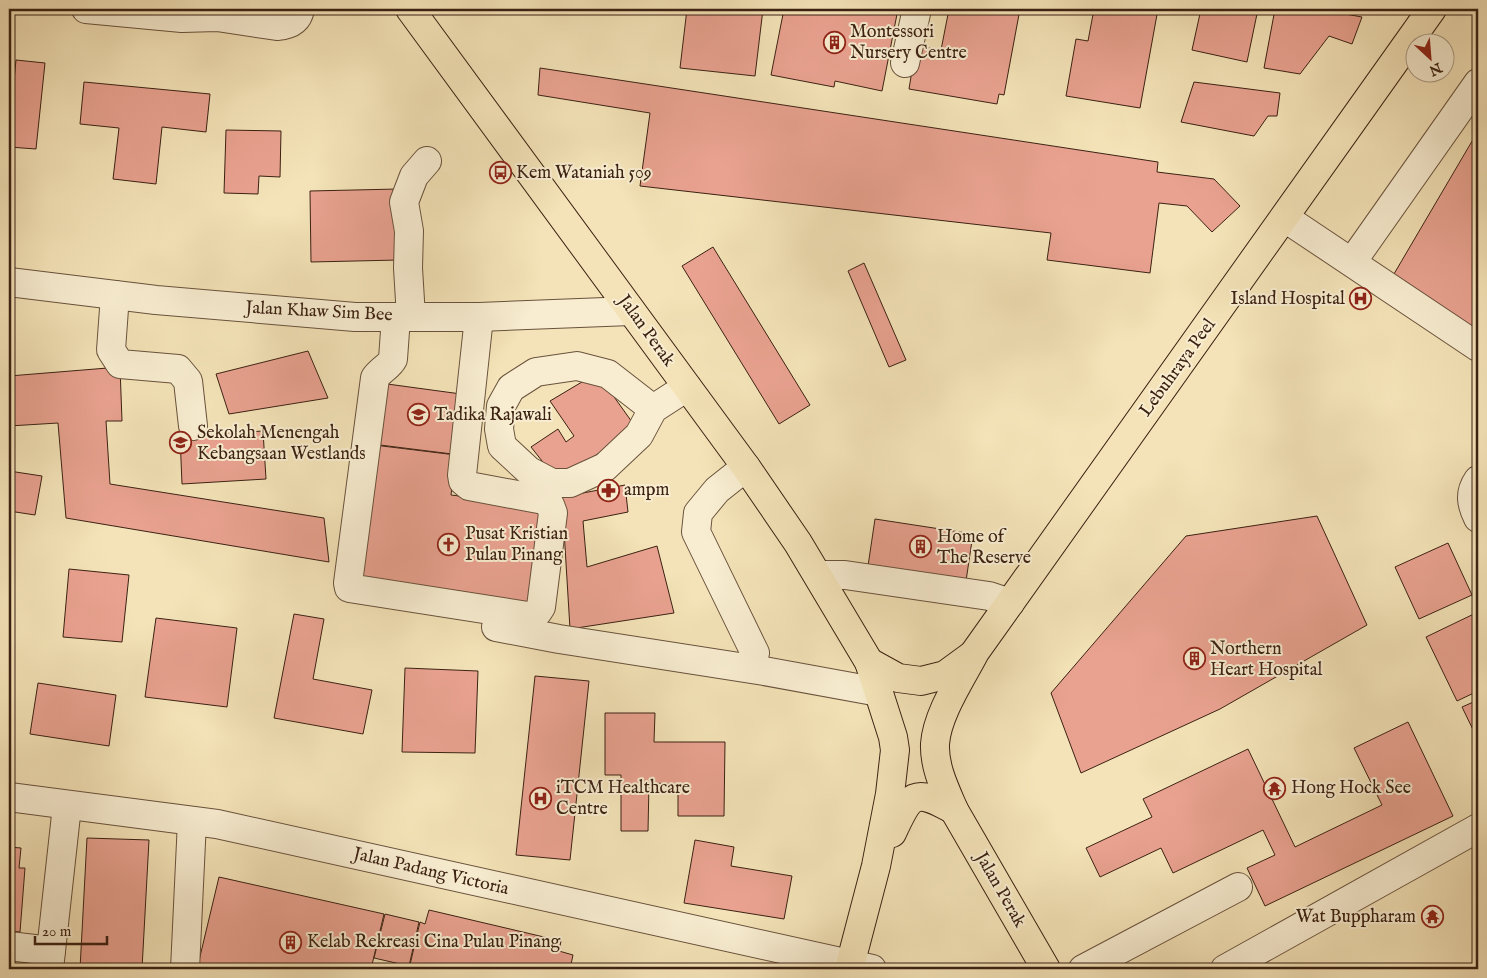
<svg xmlns="http://www.w3.org/2000/svg" width="1487" height="978" viewBox="0 0 1487 978" font-family="'IM FELL English',serif">
<style>
.building{fill:#e9a290;stroke:#3b2112}
.lines{fill:none;stroke-linecap:round;stroke-linejoin:round}
.minor-casing{stroke:#69523c;stroke-width:30}
.major-casing{stroke:#3b2112;stroke-width:30}
.minor{stroke:#f8edd1;stroke-width:28}
.major{stroke:#f4e3b8;stroke-width:28}
.labels{text-anchor:middle;dominant-baseline:central;stroke-width:4;stroke-linejoin:round;paint-order:stroke}
.poi-label{font-size:18px;fill:#3b2112;stroke:#f8edd1;text-anchor:start}
.street-label{font-size:18px;fill:#3b2112;stroke:#f8edd1}
</style>
<rect width="100%" height="100%" fill="#f4e3b8"/>
<filter id="stains"><feTurbulence type="fractalNoise" baseFrequency=".004" numOctaves="4"/><feColorMatrix values="0 0 0 0 .2 0 0 0 0 .09 0 0 0 0 .02 0 0 0 .5 -.17"/></filter>
<radialGradient id="worn" r=".72"><stop offset=".6" stop-color="#630" stop-opacity="0"/><stop offset="1" stop-color="#630" stop-opacity=".3"/></radialGradient>
<g class="building">
<path d="M687 9H763L755 76 680 68Z"/>
<path d="M784 9H898L882 91 835 81 834 87 771 75Z"/>
<path d="M949 9H1020L1004 95 999 94 997 104 909 89 916 46 941 50Z"/>
<path d="M1094 9H1158L1140 108 1066 96 1076 39 1088 41Z"/>
<path d="M1201 9H1258L1247 62 1192 50Z"/>
<path d="M1275 9H1318L1362 17 1352 44 1329 36 1300 74 1264 68Z"/>
<path d="M16 60 45 63 36 149 9 147V111H11Z"/>
<path d="M540 68 1158 162 1157 172 1214 179 1240 206 1212 232 1187 206 1159 203 1150 273 1047 260 1051 233 640 186 650 113 538 95Z"/>
<path d="M84 82 210 94 206 132 162 127 156 184 113 179 119 128 80 124Z"/>
<path d="M1194 82 1280 93 1277 116H1268L1254 136 1181 122Z"/>
<path d="M226 130 281 131 280 177 259 176 258 194 224 193Z"/>
<path d="M1478 131V338L1391 279Z"/>
<path d="M398 189 399 260 311 262 310 191Z"/>
<path d="M713 247 810 405 779 424 682 266Z"/>
<path d="M864 263 906 360 889 367 848 271Z"/>
<path d="M308 351 328 398 229 414 216 374Z"/>
<path d="M120 367 122 421H106L110 484 324 518 329 562 66 518 58 423 9 426V376Z"/>
<path d="M597 373 637 429 557 480 531 447 558 429 566 442 574 436 550 401Z"/>
<path d="M380 383 461 394 452 454 372 444Z"/>
<path d="M263 431 266 479 182 484 180 436Z"/>
<path d="M374 445 456 455 451 495 542 506 528 613 355 583Z"/>
<path d="M9 471 42 476 35 515 9 511Z"/>
<path d="M625 485 628 512 583 521 587 567 657 546 674 613 570 629 562 497Z"/>
<path d="M1317 516 1367 625 1220 709 1081 773 1051 693 1186 536Z"/>
<path d="M875 519 973 534 966 581 868 566Z"/>
<path d="M1448 543 1472 595 1419 619 1395 567Z"/>
<path d="M69 569 129 575 122 642 63 637Z"/>
<path d="M1478 612V691L1457 701 1426 637Z"/>
<path d="M294 614 324 619 313 679 372 690 363 734 274 718Z"/>
<path d="M156 618 237 628 227 707 145 697Z"/>
<path d="M405 668 478 671 475 753 402 752Z"/>
<path d="M535 676 589 681 570 860 516 855Z"/>
<path d="M38 683 116 695 109 746 30 734Z"/>
<path d="M1478 700V740L1462 707Z"/>
<path d="M605 713H655L654 742H725L724 816H678V784L649 783 648 831H621V775H605Z"/>
<path d="M1408 722 1453 816 1265 906 1247 868 1275 855 1263 830 1173 873 1161 848 1100 877 1086 848 1152 817 1143 799 1248 749 1295 847 1382 805 1354 748Z"/>
<path d="M87 838 149 840 142 969H80Z"/>
<path d="M695 840 734 847 731 866 792 876 784 919 684 903Z"/>
<path d="M9 847 21 848 19 868H25L20 932 9 931Z"/>
<path d="M219 877 384 914 371 969H197Z"/>
<path d="M429 910 561 941 559 951 573 955 570 969H409L420 922 425 924Z"/>
<path d="M385 914 419 922 409 966 374 958Z"/>
</g>
<g class="lines">
<defs>
<g id="minor">
<path d="M86 9 182 18 217 17 277 26C289 25 298 21 300 9"/>
<path d="M905 63 917 9"/>
<path d="M1285 218 1478 347"/>
<path d="M1352 262 1478 83"/>
<path d="M9 282 156 300 355 317H479L631 311"/>
<path d="M115 295 111 350 120 364 178 369 188 381 193 426"/>
<path d="M396 317 393 359C389 367 380 370 375 378L348 583 349 588 528 616 537 613 541 607 553 513 550 505 544 500 469 486 463 481 462 475 479 317"/>
<path d="M411 317 408 268 409 231 404 202 414 176 427 161"/>
<path d="M653 409 608 374 577 366 536 372 511 388 501 406 499 429 502 446 529 471 552 483H570L605 467 639 435 653 409 687 387"/>
<path d="M746 467 717 490 698 513 696 532 755 653"/>
<path d="M1478 480C1469 493 1471 504 1478 518"/>
<path d="M818 575H845L989 596 1010 603"/>
<path d="M496 627 559 639 764 671 879 692"/>
<path d="M9 797 217 824 872 969"/>
<path d="M9 946 51 951"/>
<path d="M49 969 67 806"/>
<path d="M185 969 192 821"/>
<path d="M1083 969 1238 887"/>
<path d="M1225 969 1478 828"/>
</g>
<g id="major">
<path d="M410 9 746 467 798 543 869 662 893 737 895 750 890 794 876 866 849 969"/>
<path d="M869 662 898 678 921 681 945 675 971 656"/>
<path d="M892 833C910 794 913 787 954 810"/>
<path d="M1046 969 954 810C945 789 934 767 935 744 937 714 961 679 975 652L1432 9"/>
</g>
</defs>
<use href="#minor" class="minor-casing"/>
<use href="#major" class="major-casing"/>
<use href="#minor" class="minor"/>
<use href="#major" class="major"/>
</g>
<defs>
<symbol id="building-ring" viewBox="-11 -11 22 22"><circle r="9.5" fill="#f8edd1" stroke="#8f2418" stroke-width="1.5"/><path d="M-4-6H4V6H1V3H-1V6H-4ZM-2.5-4.3h1.7v1.8h-1.7ZM.8-4.3h1.7v1.8H.8ZM-2.5-1h1.7V.8h-1.7ZM.8-1h1.7V.8H.8Z" fill="#8f2418"/></symbol>
<symbol id="bus-ring" viewBox="-11 -11 22 22"><circle r="9.5" fill="#f8edd1" stroke="#8f2418" stroke-width="1.5"/><path d="M-5-6H5V4H4V6H2V4H-2V6H-4V4H-5ZM-3.5-4V0h7V-4ZM-3.5 1.2v1.5H-2V1.2ZM2 1.2v1.5H3.5V1.2Z" fill="#8f2418"/></symbol>
<symbol id="hospital-ring" viewBox="-11 -11 22 22"><circle r="9.5" fill="#f8edd1" stroke="#8f2418" stroke-width="1.5"/><path d="M-5-5h3v3.5h4V-5h3V5h-3V1.5h-4V5h-3Z" fill="#8f2418"/></symbol>
<symbol id="school-ring" viewBox="-11 -11 22 22"><circle r="9.5" fill="#f8edd1" stroke="#8f2418" stroke-width="1.5"/><path d="M0-5L7-2L0 1L-7-2ZM-4 1L0 2.5L4 1V4Q0 6-4 4Z" fill="#8f2418"/></symbol>
<symbol id="pharmacy-ring" viewBox="-11 -11 22 22"><circle r="9.5" fill="#f8edd1" stroke="#8f2418" stroke-width="1.5"/><path d="M-2-6h4v4h4v4h-4v4h-4v-4h-4v-4h4Z" fill="#8f2418"/></symbol>
<symbol id="church-ring" viewBox="-11 -11 22 22"><circle r="9.5" fill="#f8edd1" stroke="#8f2418" stroke-width="1.5"/><path d="M-1.2-6h2.4v3.5h3.3v2.4h-3.3V6h-2.4V-.1h-3.3v-2.4h3.3Z" fill="#8f2418"/></symbol>
<symbol id="temple-ring" viewBox="-11 -11 22 22"><circle r="9.5" fill="#f8edd1" stroke="#8f2418" stroke-width="1.5"/><path d="M0-6L5-2H3V0L6.5 2.5H4V6H1.5V3h-3V6H-4V2.5H-6.5L-3 0V-2H-5Z" fill="#8f2418"/></symbol>
</defs>
<g fill-rule="evenodd">
<use href="#building-ring" x="822" y="30" width="25" height="25"/>
<use href="#bus-ring" x="488" y="160" width="25" height="25"/>
<use href="#hospital-ring" x="1348" y="286" width="25" height="25"/>
<use href="#school-ring" x="406" y="402" width="25" height="25"/>
<use href="#school-ring" x="168" y="430" width="25" height="25"/>
<use href="#pharmacy-ring" x="596" y="478" width="25" height="25"/>
<use href="#church-ring" x="436" y="532" width="25" height="25"/>
<use href="#building-ring" x="908" y="534" width="25" height="25"/>
<use href="#building-ring" x="1182" y="646" width="25" height="25"/>
<use href="#temple-ring" x="1262" y="776" width="25" height="25"/>
<use href="#hospital-ring" x="528" y="786" width="25" height="25"/>
<use href="#temple-ring" x="1420" y="904" width="25" height="25"/>
<use href="#building-ring" x="278" y="930" width="25" height="25"/>
</g>
<g class="labels">
<g class="poi-label">
<text x="850" y="32">Montessori<tspan x="850" dy="21">Nursery Centre</tspan></text>
<text x="516" y="173">Kem Wataniah 509</text>
<text x="1345" y="299" text-anchor="end">Island Hospital</text>
<text x="434" y="415">Tadika Rajawali</text>
<text x="197" y="433">Sekolah Menengah<tspan x="197" dy="21">Kebangsaan Westlands</tspan></text>
<text x="624" y="490">ampm</text>
<text x="465" y="534">Pusat Kristian<tspan x="465" dy="21">Pulau Pinang</tspan></text>
<text x="937" y="537">Home of<tspan x="937" dy="21">The Reserve</tspan></text>
<text x="1210" y="649">Northern<tspan x="1210" dy="21">Heart Hospital</tspan></text>
<text x="556" y="788">iTCM Healthcare<tspan x="556" dy="21">Centre</tspan></text>
<text x="1291" y="788">Hong Hock See</text>
<text x="1416" y="917" text-anchor="end">Wat Buppharam</text>
<text x="307" y="942">Kelab Rekreasi Cina Pulau Pinang</text>
</g>
<g class="street-label">
<text transform="translate(319 312) rotate(3)">Jalan Khaw Sim Bee</text>
<text transform="translate(646 331) rotate(54)">Jalan Perak</text>
<text transform="translate(1178 368) rotate(-54)">Lebuhraya Peel</text>
<text transform="translate(431 872) rotate(13)">Jalan Padang Victoria</text>
<text transform="translate(1000 890) rotate(60)">Jalan Perak</text>
</g>
</g>
<rect width="1487" height="978" fill="none" stroke="#f4e3b8" stroke-width="30"/>
<rect x="10" y="10" width="1467" height="958" fill="none" stroke="#3b2112" stroke-width="2.5"/>
<rect x="15" y="15" width="1457" height="948" fill="none" stroke="#3b2112"/>
<g transform="translate(1430 58) rotate(154)"><circle r="24" fill="#f8edd1" stroke="#ac9b85"/>
<path d="M0-4L9 19L0 12L-9 19Z" fill="#8f2418"/>
<text y="-8" font-size="14" font-weight="bold" text-anchor="middle" fill="#3b2112">N</text>
</g>
<path d="M35 936v8h72v-8" fill="none" stroke="#3b2112" stroke-width="2.5"/>
<text x="42" y="936" font-size="15" fill="#3b2112" stroke="#f8edd1" stroke-width="4" paint-order="stroke">20 m</text>
<rect width="100%" height="100%" filter="url(#stains)"/>
<rect width="100%" height="100%" fill="url(#worn)"/>
</svg>
